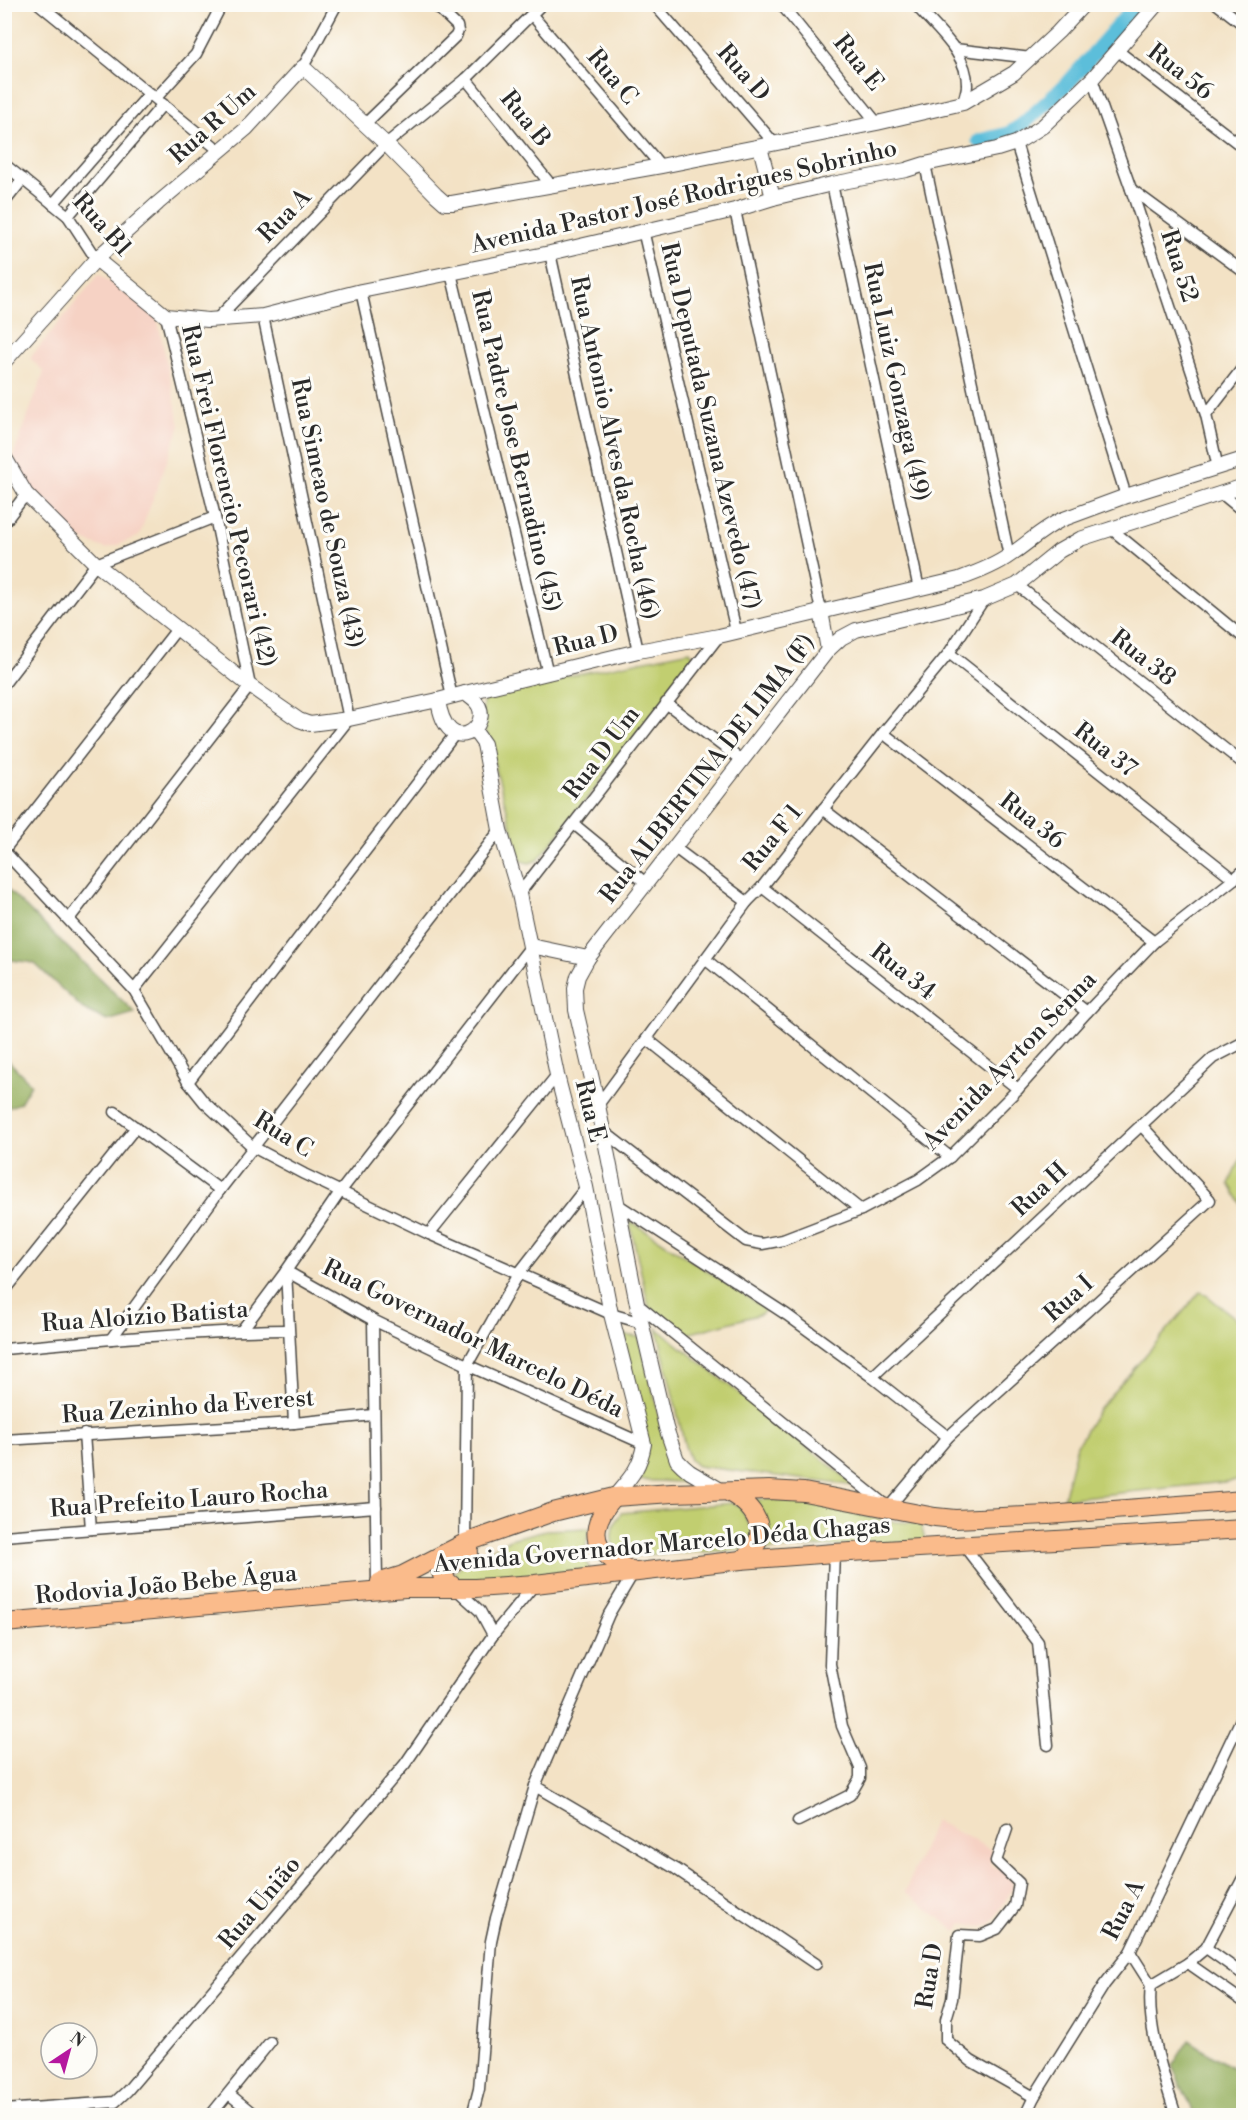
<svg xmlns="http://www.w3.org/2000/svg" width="1248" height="2120" viewBox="0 0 1248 2120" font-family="'Libre Bodoni',serif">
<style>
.built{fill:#f6d2c4}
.green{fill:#c1ce70;stroke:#767c4e;stroke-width:1.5}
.forest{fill:#98b162;stroke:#626e46;stroke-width:1.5}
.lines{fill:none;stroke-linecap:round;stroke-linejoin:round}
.canal{stroke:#5cbeda;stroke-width:15}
.minor-casing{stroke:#494642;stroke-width:13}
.tertiary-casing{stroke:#494642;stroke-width:16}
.primary-casing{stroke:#494642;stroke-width:20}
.minor{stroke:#fff;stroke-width:10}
.tertiary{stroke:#fff;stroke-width:14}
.primary{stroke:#fabb8b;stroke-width:18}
.labels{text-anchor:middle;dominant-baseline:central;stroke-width:6;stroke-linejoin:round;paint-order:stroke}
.street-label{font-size:24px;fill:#2b2b2b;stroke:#fdfcf7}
</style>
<rect width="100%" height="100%" fill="#fdfcf7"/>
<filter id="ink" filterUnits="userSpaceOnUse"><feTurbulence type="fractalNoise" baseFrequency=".0167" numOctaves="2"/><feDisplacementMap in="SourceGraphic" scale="12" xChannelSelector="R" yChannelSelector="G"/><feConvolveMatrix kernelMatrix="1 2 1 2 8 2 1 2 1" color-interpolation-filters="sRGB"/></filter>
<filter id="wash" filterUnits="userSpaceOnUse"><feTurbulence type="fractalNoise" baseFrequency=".008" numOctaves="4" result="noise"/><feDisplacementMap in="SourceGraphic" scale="24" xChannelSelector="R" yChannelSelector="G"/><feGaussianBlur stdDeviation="1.35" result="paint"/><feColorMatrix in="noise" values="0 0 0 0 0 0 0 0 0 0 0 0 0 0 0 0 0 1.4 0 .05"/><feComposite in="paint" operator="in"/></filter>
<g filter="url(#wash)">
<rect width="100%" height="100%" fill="#f3e2c5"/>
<g class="built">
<path d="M99 274 157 317 180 426 139 536 107 549 80 539 29 493 13 457 44 372 30 358Z"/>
<path d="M934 1820 992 1850 990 1866 1002 1871 1012 1879 1013 1888 991 1924 983 1927 962 1923 957 1931 905 1892Z"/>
</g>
<g class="green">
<path d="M690 651 696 660 538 860 529 863 521 861 482 718 483 702 488 692Z"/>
<path d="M1243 1156V1207L1229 1184 1235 1170Z"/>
<path d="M629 1220 766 1309 761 1314 684 1335 664 1317 649 1307Z"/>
<path d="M1201 1291 1243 1324V1480L1063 1499 1077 1445 1098 1410Z"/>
<path d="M657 1328 856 1486 697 1466 690 1460 685 1446Z"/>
<path d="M623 1335 639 1337 669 1455 704 1483 634 1480 640 1474Z"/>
<path d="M772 1499 808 1501 885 1521 920 1523 926 1542 762 1550C772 1527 767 1517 750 1500Z"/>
<path d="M732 1503 740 1506 755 1536 741 1550 638 1555C607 1553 606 1536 621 1513Z"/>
<path d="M589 1528 585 1553 590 1572 461 1582 456 1577 455 1571 462 1565 510 1539 546 1530Z"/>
</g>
<g class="forest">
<path d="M4 887H5L135 1013 107 1021 83 1009 34 963 5 959Z"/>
<path d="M4 1056 31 1084 20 1103 5 1109Z"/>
<path d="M1189 2040 1243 2075V2115H1195L1172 2066Z"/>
</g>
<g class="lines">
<path class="canal" d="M979 141 1008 134 1021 126 1069 82 1137 4"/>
</g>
</g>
<g filter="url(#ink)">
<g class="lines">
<defs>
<g id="minor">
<path d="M39 4 220 151"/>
<path d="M654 4 774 143"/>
<path d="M781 4 877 123"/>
<path d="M915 4C934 27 968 53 967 85 967 91 964 98 963 103"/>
<path d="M1217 4 1244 25"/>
<path d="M532 15 661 166"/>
<path d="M955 49 1031 58"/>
<path d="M1118 51 1244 148"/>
<path d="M303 67 337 4"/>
<path d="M466 79 551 185"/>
<path d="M1092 79 1131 189 1206 415 1218 468"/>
<path d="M156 98 196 54 222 4"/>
<path d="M365 124 456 36 458 31 457 26 434 4"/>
<path d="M1016 143 1126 496"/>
<path d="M4 164 68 216 96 259"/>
<path d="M925 164 1009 556"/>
<path d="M832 184 919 589"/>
<path d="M1131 189 1244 272"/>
<path d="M4 203 23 179"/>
<path d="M53 204 150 93"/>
<path d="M735 210 821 611"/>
<path d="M68 216 163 104"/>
<path d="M643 230 736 631"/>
<path d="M550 253 638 651"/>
<path d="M451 273 548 674"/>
<path d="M361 291 452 697"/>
<path d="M217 319 386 144 466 79 542 4"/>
<path d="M1206 415 1244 366"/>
<path d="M1222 494 1244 512"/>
<path d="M4 523 26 494"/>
<path d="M1110 528 1244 638"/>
<path d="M1017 585 1244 764"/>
<path d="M949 653 1234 879"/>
<path d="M4 684 96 564 215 517"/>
<path d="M666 703 741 760"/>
<path d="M883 733 1154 942"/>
<path d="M823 809 1087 1012"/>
<path d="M575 825 647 884"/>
<path d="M675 848 747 902"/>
<path d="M4 850 177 629"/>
<path d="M4 851 134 990 188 1082 204 1102 253 1147 304 1174 429 1234 611 1314 642 1323"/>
<path d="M762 887 1018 1089"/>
<path d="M519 894 719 636"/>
<path d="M69 919 250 686 215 517 166 316"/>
<path d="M705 959 950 1157"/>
<path d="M134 990 349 719 263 316"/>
<path d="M647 1039 861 1210"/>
<path d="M188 1082 455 734"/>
<path d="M598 1105 747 902 762 887 883 733 949 653 984 599"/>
<path d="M115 1112 220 1190"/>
<path d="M603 1131 746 1241 762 1244 783 1240 861 1210 918 1180 950 1157 1018 1089 1087 1012 1154 942 1234 879 1244 870"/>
<path d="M617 1204 787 1315 872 1377 948 1437"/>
<path d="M429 1234 557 1075"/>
<path d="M286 1271 373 1320 467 1365 644 1444"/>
<path d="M286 1271 294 1423"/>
<path d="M4 1292 136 1127"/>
<path d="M637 1304 884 1504"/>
<path d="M373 1320 377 1583"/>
<path d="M242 1330 286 1271 340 1192 531 946"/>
<path d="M111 1339 220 1190 500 830"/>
<path d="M4 1349C99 1340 193 1331 288 1330"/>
<path d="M872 1377 1213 1058 1244 1042"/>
<path d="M84 1434 91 1529"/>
<path d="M4 1440 294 1423 373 1415"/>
<path d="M889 1507 948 1437 1210 1200 1141 1125"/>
<path d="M4 1536 376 1507"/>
<path d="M465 1543 467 1365 519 1273 586 1187"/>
<path d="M964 1546 1038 1642 1048 1745"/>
<path d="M455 1588 480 1611 493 1635"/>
<path d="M535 1786 676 1869 816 1964"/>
<path d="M798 1821 850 1795 860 1778V1768L842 1726 830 1664 834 1553"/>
<path d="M1007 1829 996 1861 1019 1883 1015 1906 997 1929 980 1936 959 1935 952 1999 946 2019V2040L971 2061 1034 2097"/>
<path d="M1206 1948 1244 1975"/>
<path d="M1130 1952 1151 1985"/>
<path d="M1188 1963 1244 2002"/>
<path d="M229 2094 256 2116"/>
<path d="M4 2110 115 2102 127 2091 405 1764 493 1635 535 1584"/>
<path d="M210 2116 270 2042"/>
<path d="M472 2116 479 2089 491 1941 496 1918 535 1786 609 1614 634 1572"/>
<path d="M1025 2116 1034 2097 1104 1985 1130 1952 1244 1713"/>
<path d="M1176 2116C1164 2078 1146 2024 1151 1985L1188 1963 1206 1948 1244 1876"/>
</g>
<g id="tertiary">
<path d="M760 147 773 198"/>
<path d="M96 259 166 316 208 320 263 316 361 291 550 253 735 210 773 198 832 184 906 170 925 164 997 149 1016 143 1043 126 1092 79 1157 4"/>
<path d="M4 362 96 259 158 203 246 129 303 67 386 144 436 195 445 203H452L661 166 877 123 963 103 1014 73 1058 32 1084 4"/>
<path d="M4 456 26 494 96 564 250 686 299 720 310 724 349 719 438 700"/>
<path d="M821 611 828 650"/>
<path d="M465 693 638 651 719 636 959 579C976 573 995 566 1010 555 1027 544 1042 529 1061 520L1126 496 1244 459"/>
<path d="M465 693C469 696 473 699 476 702 496 725 447 763 438 700Z"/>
<path d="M474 730 484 744 500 830 519 894 557 1075 586 1187 611 1314 644 1444C640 1469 630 1478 614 1497"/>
<path d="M531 946 588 958"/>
<path d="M724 1492 690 1472 683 1466 677 1460 666 1428 637 1304 598 1105 576 1010 575 988 578 976 588 958 828 650 841 638 856 630 984 599 1017 585 1059 551 1080 539 1244 486"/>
</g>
<g id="primary">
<path d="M730 1493C758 1509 774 1538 741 1560"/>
<path d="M614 1497C598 1515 586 1539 610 1558 617 1564 626 1568 634 1572"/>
<path d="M380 1582 403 1575 465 1543 553 1512 614 1497 672 1493 769 1490 804 1492 935 1517 955 1519 1048 1515 1244 1500"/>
<path d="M455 1588 443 1578 441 1572 469 1552"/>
<path d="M4 1623 405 1588H475L535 1584 741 1560 834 1553 1244 1529"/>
</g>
</defs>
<use href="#minor" class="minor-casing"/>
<use href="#tertiary" class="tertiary-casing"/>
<use href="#primary" class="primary-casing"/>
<use href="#minor" class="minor"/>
<use href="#tertiary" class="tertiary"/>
<use href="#primary" class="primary"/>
</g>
</g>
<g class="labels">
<g class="street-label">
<text transform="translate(858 63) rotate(51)">Rua E</text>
<text transform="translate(1180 72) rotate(38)">Rua 56</text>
<text transform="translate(743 73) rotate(49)">Rua D</text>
<text transform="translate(612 77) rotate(50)">Rua C</text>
<text transform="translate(525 119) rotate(51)">Rua B</text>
<text transform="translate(213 124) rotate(-42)">Rua R Um</text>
<text transform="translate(684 197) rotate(-13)">Avenida Pastor José Rodrigues Sobrinho</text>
<text transform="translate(285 216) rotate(-46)">Rua A</text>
<text transform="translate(102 225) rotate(48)">Rua B1</text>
<text transform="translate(1179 266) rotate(72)">Rua 52</text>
<text transform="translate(896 382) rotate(78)">Rua Luiz Gonzaga (49)</text>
<text transform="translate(710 426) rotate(77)">Rua Deputada Suzana Azevedo (47)</text>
<text transform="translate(614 448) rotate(78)">Rua Antonio Alves da Rocha (46)</text>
<text transform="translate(516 451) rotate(77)">Rua Padre Jose Bernadino (45)</text>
<text transform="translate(228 496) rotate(77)">Rua Frei Florencio Pecorari (42)</text>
<text transform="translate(327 513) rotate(78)">Rua Simeao de Souza (43)</text>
<text transform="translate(586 641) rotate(-14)">Rua D</text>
<text transform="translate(1143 658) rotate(38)">Rua 38</text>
<text transform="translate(1105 750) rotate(38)">Rua 37</text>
<text transform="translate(602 753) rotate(-53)">Rua D Um</text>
<text transform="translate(708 769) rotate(-52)">Rua ALBERTINA DE LIMA (F)</text>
<text transform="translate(1032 821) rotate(38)">Rua 36</text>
<text transform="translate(773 838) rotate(-51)">Rua F 1</text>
<text transform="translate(903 972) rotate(38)">Rua 34</text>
<text transform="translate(1010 1061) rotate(-46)">Avenida Ayrton Senna</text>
<text transform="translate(590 1111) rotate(76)">Rua E</text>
<text transform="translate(283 1135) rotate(32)">Rua C</text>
<text transform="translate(1040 1190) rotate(-43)">Rua H</text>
<text transform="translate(1069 1299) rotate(-42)">Rua I</text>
<text transform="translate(145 1317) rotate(-4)">Rua Aloizio Batista</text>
<text transform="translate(473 1339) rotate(26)">Rua Governador Marcelo Déda</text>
<text transform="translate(188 1407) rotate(-4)">Rua Zezinho da Everest</text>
<text transform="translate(189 1500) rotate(-4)">Rua Prefeito Lauro Rocha</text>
<text transform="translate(662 1545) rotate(-5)">Avenida Governador Marcelo Déda Chagas</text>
<text transform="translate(166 1585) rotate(-5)">Rodovia João Bebe Água</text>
<text transform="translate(260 1903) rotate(-50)">Rua União</text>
<text transform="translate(1124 1910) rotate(-63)">Rua A</text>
<text transform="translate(930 1976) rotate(-81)">Rua D</text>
</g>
</g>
<rect width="1248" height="2120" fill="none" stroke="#fdfcf7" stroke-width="24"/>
<g transform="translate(69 2051) rotate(36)"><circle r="28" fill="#fdfcf7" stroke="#a9a8a5" stroke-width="1.5"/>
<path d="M0-4.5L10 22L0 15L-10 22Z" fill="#b5179e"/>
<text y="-9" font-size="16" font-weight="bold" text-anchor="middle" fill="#2b2b2b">N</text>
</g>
</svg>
